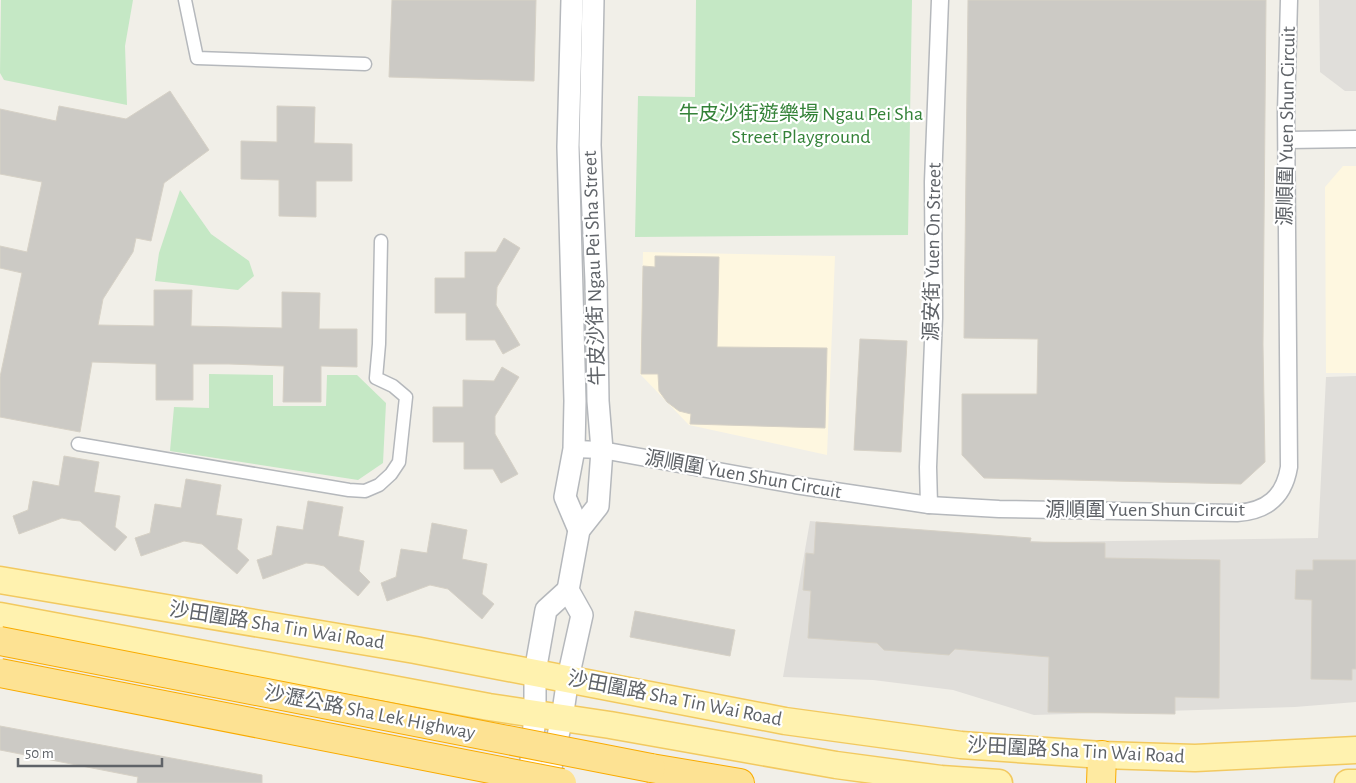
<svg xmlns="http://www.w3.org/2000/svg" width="1356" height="783" viewBox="0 0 1356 783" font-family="'Alegreya Sans','Noto Sans TC',sans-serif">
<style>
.commercial{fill:#fef7e0}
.industrial{fill:#e0deda}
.green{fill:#c5e8c5}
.building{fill:#cccac5;stroke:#d6d1c6}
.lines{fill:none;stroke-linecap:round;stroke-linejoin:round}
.pedestrian-casing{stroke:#b5b8bc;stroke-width:15}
.minor-casing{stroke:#b5b8bc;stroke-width:19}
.tertiary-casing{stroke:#b5b8bc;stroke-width:24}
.primary-casing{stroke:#f2c960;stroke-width:29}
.trunk-casing{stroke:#f9ab00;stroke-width:30}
.motorway-casing{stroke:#f9ab00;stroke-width:30}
.pedestrian{stroke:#fff;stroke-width:12}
.minor{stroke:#fff;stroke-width:16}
.tertiary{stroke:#fff;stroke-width:21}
.primary{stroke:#fff2af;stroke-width:26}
.trunk{stroke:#feeaa1;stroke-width:28}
.motorway{stroke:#fde293;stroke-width:28}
.motorway-bridge-casing{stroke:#f9ab00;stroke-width:30;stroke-linecap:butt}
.motorway-bridge{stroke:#fde293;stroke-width:28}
.labels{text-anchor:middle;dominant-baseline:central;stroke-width:4.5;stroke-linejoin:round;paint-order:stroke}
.park-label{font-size:20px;fill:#348238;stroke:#fff}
.street-label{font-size:20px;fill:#5f6368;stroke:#fff}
</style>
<rect width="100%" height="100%" fill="#f1efe8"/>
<g class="commercial">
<path d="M1343 166H1356V373H1326L1325 187Z"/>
<path d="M643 252 835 256 827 455 689 425 640 374Z"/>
</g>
<g class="industrial">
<path d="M1319 0H1356V91H1345L1320 72Z"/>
<path d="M1356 376V702L1295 707 1034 715 953 690 873 680 783 677 810 521 1044 542 1318 538 1326 377Z"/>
</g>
<g class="green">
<path d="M1 0H133L125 46 127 105 4 80 0 73Z"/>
<path d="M696 0H912L908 235 635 237 638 96 695 97Z"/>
<path d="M180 190 211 234 249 261 254 276 238 290 155 281 159 253Z"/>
<path d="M209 374 273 375V406H326L327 375H357L386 403 383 463 358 480 170 451 174 407 209 408Z"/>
</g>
<g class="building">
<path d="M392 0H536L534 81 389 77Z"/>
<path d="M968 0H1266L1263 345 1265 462 1241 484 984 478 962 455V394H1037L1038 339 964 338Z"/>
<path d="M170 91 209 150 164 183 151 241 136 238 133 252 103 299 98 325 154 326V290H192L191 326 282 328V292L320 293 319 329H357V367L321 366V402H283L284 366 229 364H193V400H156V364L92 362 80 432 0 417V377L22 273 0 268V246L27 252 42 182 0 174V109L56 121 59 106 126 119Z"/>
<path d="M277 106 315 107 314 143 352 144V181H316V217L279 216V180L241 179V141L277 142Z"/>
<path d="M504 238 520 248 497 287 496 305 520 345 503 354 495 340H466V313H435V278H465V252H496Z"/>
<path d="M655 256 719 257 717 347 827 348 825 428 690 424 691 414 679 411 667 402 659 391 658 374H641L643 266 655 267Z"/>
<path d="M860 339 907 341 901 452 854 450Z"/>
<path d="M502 367 519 377 495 416V434L518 474 501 483 493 469H464V442H433V407H463V380L494 381Z"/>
<path d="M64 456 99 462 94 492 120 496 115 527 127 537 115 551 80 521 71 520 62 518 19 534 13 516 28 510 33 481 59 486Z"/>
<path d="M186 479 221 485 216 515 242 519 237 549 249 560 237 574 202 544 184 541 141 556 135 538 150 533 155 504 181 508Z"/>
<path d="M308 501 343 507 338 536 364 541 359 571 370 582 358 596 324 566 315 564 306 563 263 579 257 560 272 555 277 526 303 530Z"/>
<path d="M816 522 1031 538 1030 542 1105 543V558L1220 560 1219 698 1175 697V714L1048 712 1049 657 955 649 949 655 884 650 877 643 808 638 811 591 803 590 806 553 814 554Z"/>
<path d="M432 523 467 530 462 559 487 564 482 594 494 604 482 619 448 589 430 585 387 601 381 583 396 577 401 549 427 553Z"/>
<path d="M1313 560H1356V669H1352V680L1311 679 1312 600 1295 599 1296 570H1313Z"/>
<path d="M635 611 735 630 730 656 630 637Z"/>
<path d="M0 726 262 775V783H137L138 777 0 750Z"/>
</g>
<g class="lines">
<defs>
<g id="pedestrian">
<path d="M185 0 197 58 365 64"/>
<path d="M78 444 349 490 365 491 379 485 391 474 399 462 406 397 393 386 376 378 379 344 381 241"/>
</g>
<g id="minor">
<path d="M1287 140 1356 139"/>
<path d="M574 449 602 450 795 485 929 505 999 509 1237 513C1267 511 1284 497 1289 467L1286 112 1289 0"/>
<path d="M929 505 928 467 934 317 933 182 940 0"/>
</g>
<g id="tertiary">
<path d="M572 0 568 147 575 401 574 449 565 497 579 530"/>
<path d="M532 783 530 772 535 714V672L546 610 568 590"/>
<path d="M544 783 549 776 562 718 568 678 582 615 568 590 579 530 598 506 602 450 598 401 596 281 590 145 593 0"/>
</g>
<g id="primary">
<path d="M0 580 415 650 785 721 961 745 1102 755 1195 758 1356 750"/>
<path d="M0 616 489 707 610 725 836 765 941 779 999 783"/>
<path d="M1348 783H1356"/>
</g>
<path id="trunk" d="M1101 783 1102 755"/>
<path id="motorway" d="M651 768 740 783"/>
</defs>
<use href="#pedestrian" class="pedestrian-casing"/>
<use href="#minor" class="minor-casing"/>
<use href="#tertiary" class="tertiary-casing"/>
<use href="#primary" class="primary-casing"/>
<use href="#trunk" class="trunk-casing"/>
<use href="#motorway" class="motorway-casing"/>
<use href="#pedestrian" class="pedestrian"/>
<use href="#minor" class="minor"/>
<use href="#tertiary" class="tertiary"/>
<use href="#primary" class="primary"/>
<use href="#trunk" class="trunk"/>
<use href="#motorway" class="motorway"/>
<defs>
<g id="motorway-bridge">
<path d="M0 641 651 768"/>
<path d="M0 673 562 783"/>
</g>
</defs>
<use href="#motorway-bridge" class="motorway-bridge-casing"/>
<use href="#motorway-bridge" class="motorway-bridge"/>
</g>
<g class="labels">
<g class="park-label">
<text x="801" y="114">牛皮沙街遊樂場 Ngau Pei Sha<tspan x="801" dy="23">Street Playground</tspan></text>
</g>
<g class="street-label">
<text transform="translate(1287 126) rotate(-89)">源順圍 Yuen Shun Circuit</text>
<text transform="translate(933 252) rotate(-89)">源安街 Yuen On Street</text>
<text transform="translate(594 268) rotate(-92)">牛皮沙街 Ngau Pei Sha Street</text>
<text transform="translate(743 475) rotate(10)">源順圍 Yuen Shun Circuit</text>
<text x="1145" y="510">源順圍 Yuen Shun Circuit</text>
<text transform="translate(277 626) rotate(9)">沙田圍路 Sha Tin Wai Road</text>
<text transform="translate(675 699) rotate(11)">沙田圍路 Sha Tin Wai Road</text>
<text transform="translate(370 713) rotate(11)">沙瀝公路 Sha Lek Highway</text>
<text transform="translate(1076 751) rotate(3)">沙田圍路 Sha Tin Wai Road</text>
</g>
</g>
<path d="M18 758v8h144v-8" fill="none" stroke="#5f6368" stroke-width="2.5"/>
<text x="25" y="758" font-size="15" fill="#5f6368" stroke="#ffffff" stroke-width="4" paint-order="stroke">50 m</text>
</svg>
